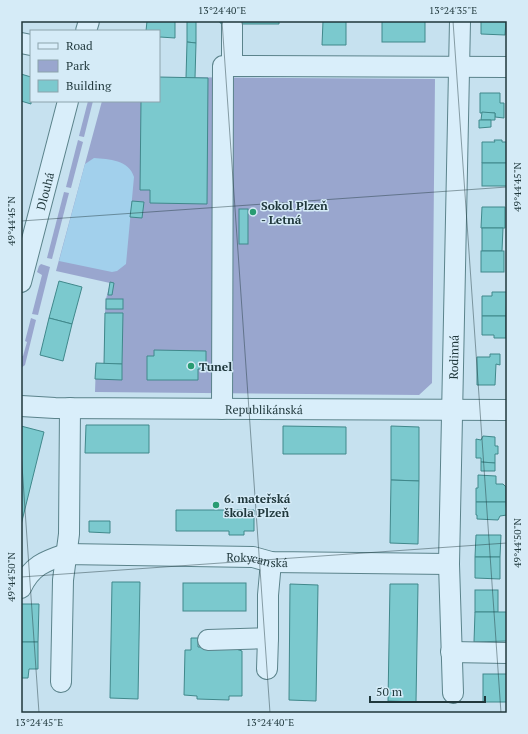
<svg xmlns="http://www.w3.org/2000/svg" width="528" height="734" viewBox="0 0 528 734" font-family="'PT Serif',serif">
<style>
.green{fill:#99a6ce}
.sand{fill:#a2d0ec}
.building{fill:#7bc9ce;stroke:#40888b}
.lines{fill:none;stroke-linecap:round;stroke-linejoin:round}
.minor-casing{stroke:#5b838b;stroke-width:22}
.minor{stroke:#d9eefa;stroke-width:20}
.ticks{fill:none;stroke:#1f373b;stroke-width:1;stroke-opacity:0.45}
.poi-dot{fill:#299c72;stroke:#d5ebf7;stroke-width:1.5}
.labels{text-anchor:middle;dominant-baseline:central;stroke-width:3;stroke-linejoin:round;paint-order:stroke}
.street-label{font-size:12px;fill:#1f373b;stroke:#d5ebf7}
.poi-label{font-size:12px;font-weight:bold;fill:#1f373b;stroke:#d5ebf7;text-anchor:start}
.neatline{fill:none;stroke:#1f373b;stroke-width:1.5}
.ticks-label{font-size:10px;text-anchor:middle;fill:#1f373b}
</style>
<rect width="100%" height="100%" fill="#c6e1ef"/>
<g class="green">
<path d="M159 77 435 79 432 383 419 395 95 392 96 363H104L105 313 106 299 110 283 56 271 102 101H159Z"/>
<path d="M88 101H93L84 137 79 136Z"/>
<path d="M78 140 83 142 71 188 66 187Z"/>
<path d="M64 192 69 193 52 259 47 258Z"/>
<path d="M41 264 50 267 38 315 32 314 42 275 37 272 39 266Z"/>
<path d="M31 318 36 320 25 365 21 368V356H23L27 342 25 341Z"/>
</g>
<path class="sand" d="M94 158C109 159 129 160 134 177L126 264 117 271 112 272 59 261 85 164Z"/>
<g class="building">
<path d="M147 21H175V38L160 37 159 39V31H146Z"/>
<path d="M187 21H196V43L187 42Z"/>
<path d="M220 21H279V24H238L220 23Z"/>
<path d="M323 21H346V45H322Z"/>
<rect x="382" y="21" width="43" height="21"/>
<path d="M481 21H506L505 35 481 34Z"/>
<path d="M187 42 196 43 195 78H186Z"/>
<path d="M21 74 31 77V104L21 101Z"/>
<path d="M159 77 208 78 207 204 150 203V190H140L141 101H159Z"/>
<path d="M480 93H500V103H504V118L495 117V113H480Z"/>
<path d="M482 112 495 113V120H481Z"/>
<path d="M479 120H491V127L479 128Z"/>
<path d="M494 140H502V142H507V163H482V142H495Z"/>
<rect x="482" y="163" width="25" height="23"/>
<path d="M132 201 144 202 142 218 130 217Z"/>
<path d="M482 207H505V228H481Z"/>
<rect x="239" y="209" width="9" height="35"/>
<path d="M482 228H503L502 251H482Z"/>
<rect x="481" y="251" width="23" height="21"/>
<path d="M59 281 82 287 72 324 49 318Z"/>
<path d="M110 282 114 283 112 295H108Z"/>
<path d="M492 292H507L506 316H482V296H492Z"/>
<rect x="106" y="299" width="17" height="10"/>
<path d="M105 313H123L122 364H104Z"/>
<path d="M482 316H506V338H494V335H482Z"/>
<path d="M49 318 72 324 63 361 40 355Z"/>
<path d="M154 350 206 351V369H198V380H147V356H154Z"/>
<path d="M490 354H500V365L496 364 495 385H477V357H490Z"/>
<path d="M96 363 122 364V380L95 379Z"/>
<path d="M86 425H149V453H85Z"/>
<path d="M21 426 44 432 21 525Z"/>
<path d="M283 426 346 427V454H283Z"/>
<path d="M391 426 419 427V481L391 480Z"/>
<path d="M483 436 495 437V446H498V454H495V463L481 462V458H476V439L481 440Z"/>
<path d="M481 462 495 463V471H481Z"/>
<path d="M478 475 496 476V484H503L506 487V502H476V488H478Z"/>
<path d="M391 480 419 481 418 544 390 543Z"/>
<path d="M476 502H506L507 515 500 516 498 520 477 519V515H476Z"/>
<path d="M176 510H254V531H244V535H229V531H176Z"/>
<path d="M89 521H110V533L89 532Z"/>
<path d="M476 535H501L500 557H475Z"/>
<path d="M475 557H500V579L475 578Z"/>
<path d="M112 582H140L138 699 110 698Z"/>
<rect x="183" y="583" width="63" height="28"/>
<path d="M290 584 318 585 316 701 289 700Z"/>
<path d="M390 584H418L416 702 388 701Z"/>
<rect x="475" y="590" width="23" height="22"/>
<path d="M21 604H39L38 642H21Z"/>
<path d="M475 612H507V641L474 642Z"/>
<path d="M191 638H198V647H230L242 651V696H229V700L197 699V696L184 695 185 650H191Z"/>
<path d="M21 642H38V669H29L28 678H21Z"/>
<rect x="483" y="674" width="24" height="28"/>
</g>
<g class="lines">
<defs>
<g id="minor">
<path d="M86 31 89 21"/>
<path d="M21 43 31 45"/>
<path d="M232 65V25"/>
<path id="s1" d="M21 282 68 101"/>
<path id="s2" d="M21 406 55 408 507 410"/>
<path d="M222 409 223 66 507 67"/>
<path id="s3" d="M21 588C31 566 45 561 66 554L253 557 271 562 449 564"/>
<path d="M208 640 268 638V595L271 562"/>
<path d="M451 652 507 653"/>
<path d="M267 669 268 638"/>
<path d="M61 682 63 580 69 534 70 408"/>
<path id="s4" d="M453 693 449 564 460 21"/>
</g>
</defs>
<use href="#minor" class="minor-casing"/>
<use href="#minor" class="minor"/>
</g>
<path class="ticks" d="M222 21 270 713M453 21 501 713M21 221 507 187M21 451 39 713M21 577 507 543"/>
<g class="poi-dot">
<circle cx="253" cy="212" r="4"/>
<circle cx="191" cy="366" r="4"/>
<circle cx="216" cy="505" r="4"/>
</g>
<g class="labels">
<g class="street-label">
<text stroke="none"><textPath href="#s1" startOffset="94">Dlouhá</textPath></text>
<text stroke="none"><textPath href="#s4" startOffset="336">Rodinná</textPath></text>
<text stroke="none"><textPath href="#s2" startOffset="243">Republikánská</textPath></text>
<text stroke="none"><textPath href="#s3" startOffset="250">Rokycanská</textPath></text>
</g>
<g class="poi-label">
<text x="261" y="205">Sokol Plzeň<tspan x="261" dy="14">- Letná</tspan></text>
<text x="199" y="366">Tunel</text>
<text x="224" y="498">6. mateřská<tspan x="224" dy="14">škola Plzeň</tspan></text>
</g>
</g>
<rect width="528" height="734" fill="none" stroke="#d5ebf7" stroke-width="44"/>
<rect x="30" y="30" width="130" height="72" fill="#d5ebf7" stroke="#8ca3ac"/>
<rect x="38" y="43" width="20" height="6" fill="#d9eefa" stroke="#8ca3ac"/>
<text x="66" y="50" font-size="12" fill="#1f373b">Road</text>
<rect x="38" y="60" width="20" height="12" fill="#99a6ce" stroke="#8ca3ac"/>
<text x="66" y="70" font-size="12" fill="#1f373b">Park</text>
<rect x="38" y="80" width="20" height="12" fill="#7bc9ce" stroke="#8ca3ac"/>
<text x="66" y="90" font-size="12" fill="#1f373b">Building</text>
<path d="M370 696v6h115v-6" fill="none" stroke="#1f373b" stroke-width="2"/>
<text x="376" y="696" font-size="12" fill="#1f373b" stroke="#d5ebf7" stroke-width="3" paint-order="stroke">50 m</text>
<rect x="22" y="22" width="484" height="690" class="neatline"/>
<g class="ticks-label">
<text x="222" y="14">13°24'40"E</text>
<text x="453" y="14">13°24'35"E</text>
<text transform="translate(517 187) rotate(-90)" y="4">49°44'45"N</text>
<text transform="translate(11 221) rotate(-90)" y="4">49°44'45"N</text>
<text transform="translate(517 543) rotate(-90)" y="4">49°44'50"N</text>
<text transform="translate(11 577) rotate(-90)" y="4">49°44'50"N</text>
<text x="39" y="726">13°24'45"E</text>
<text x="270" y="726">13°24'40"E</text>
</g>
</svg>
